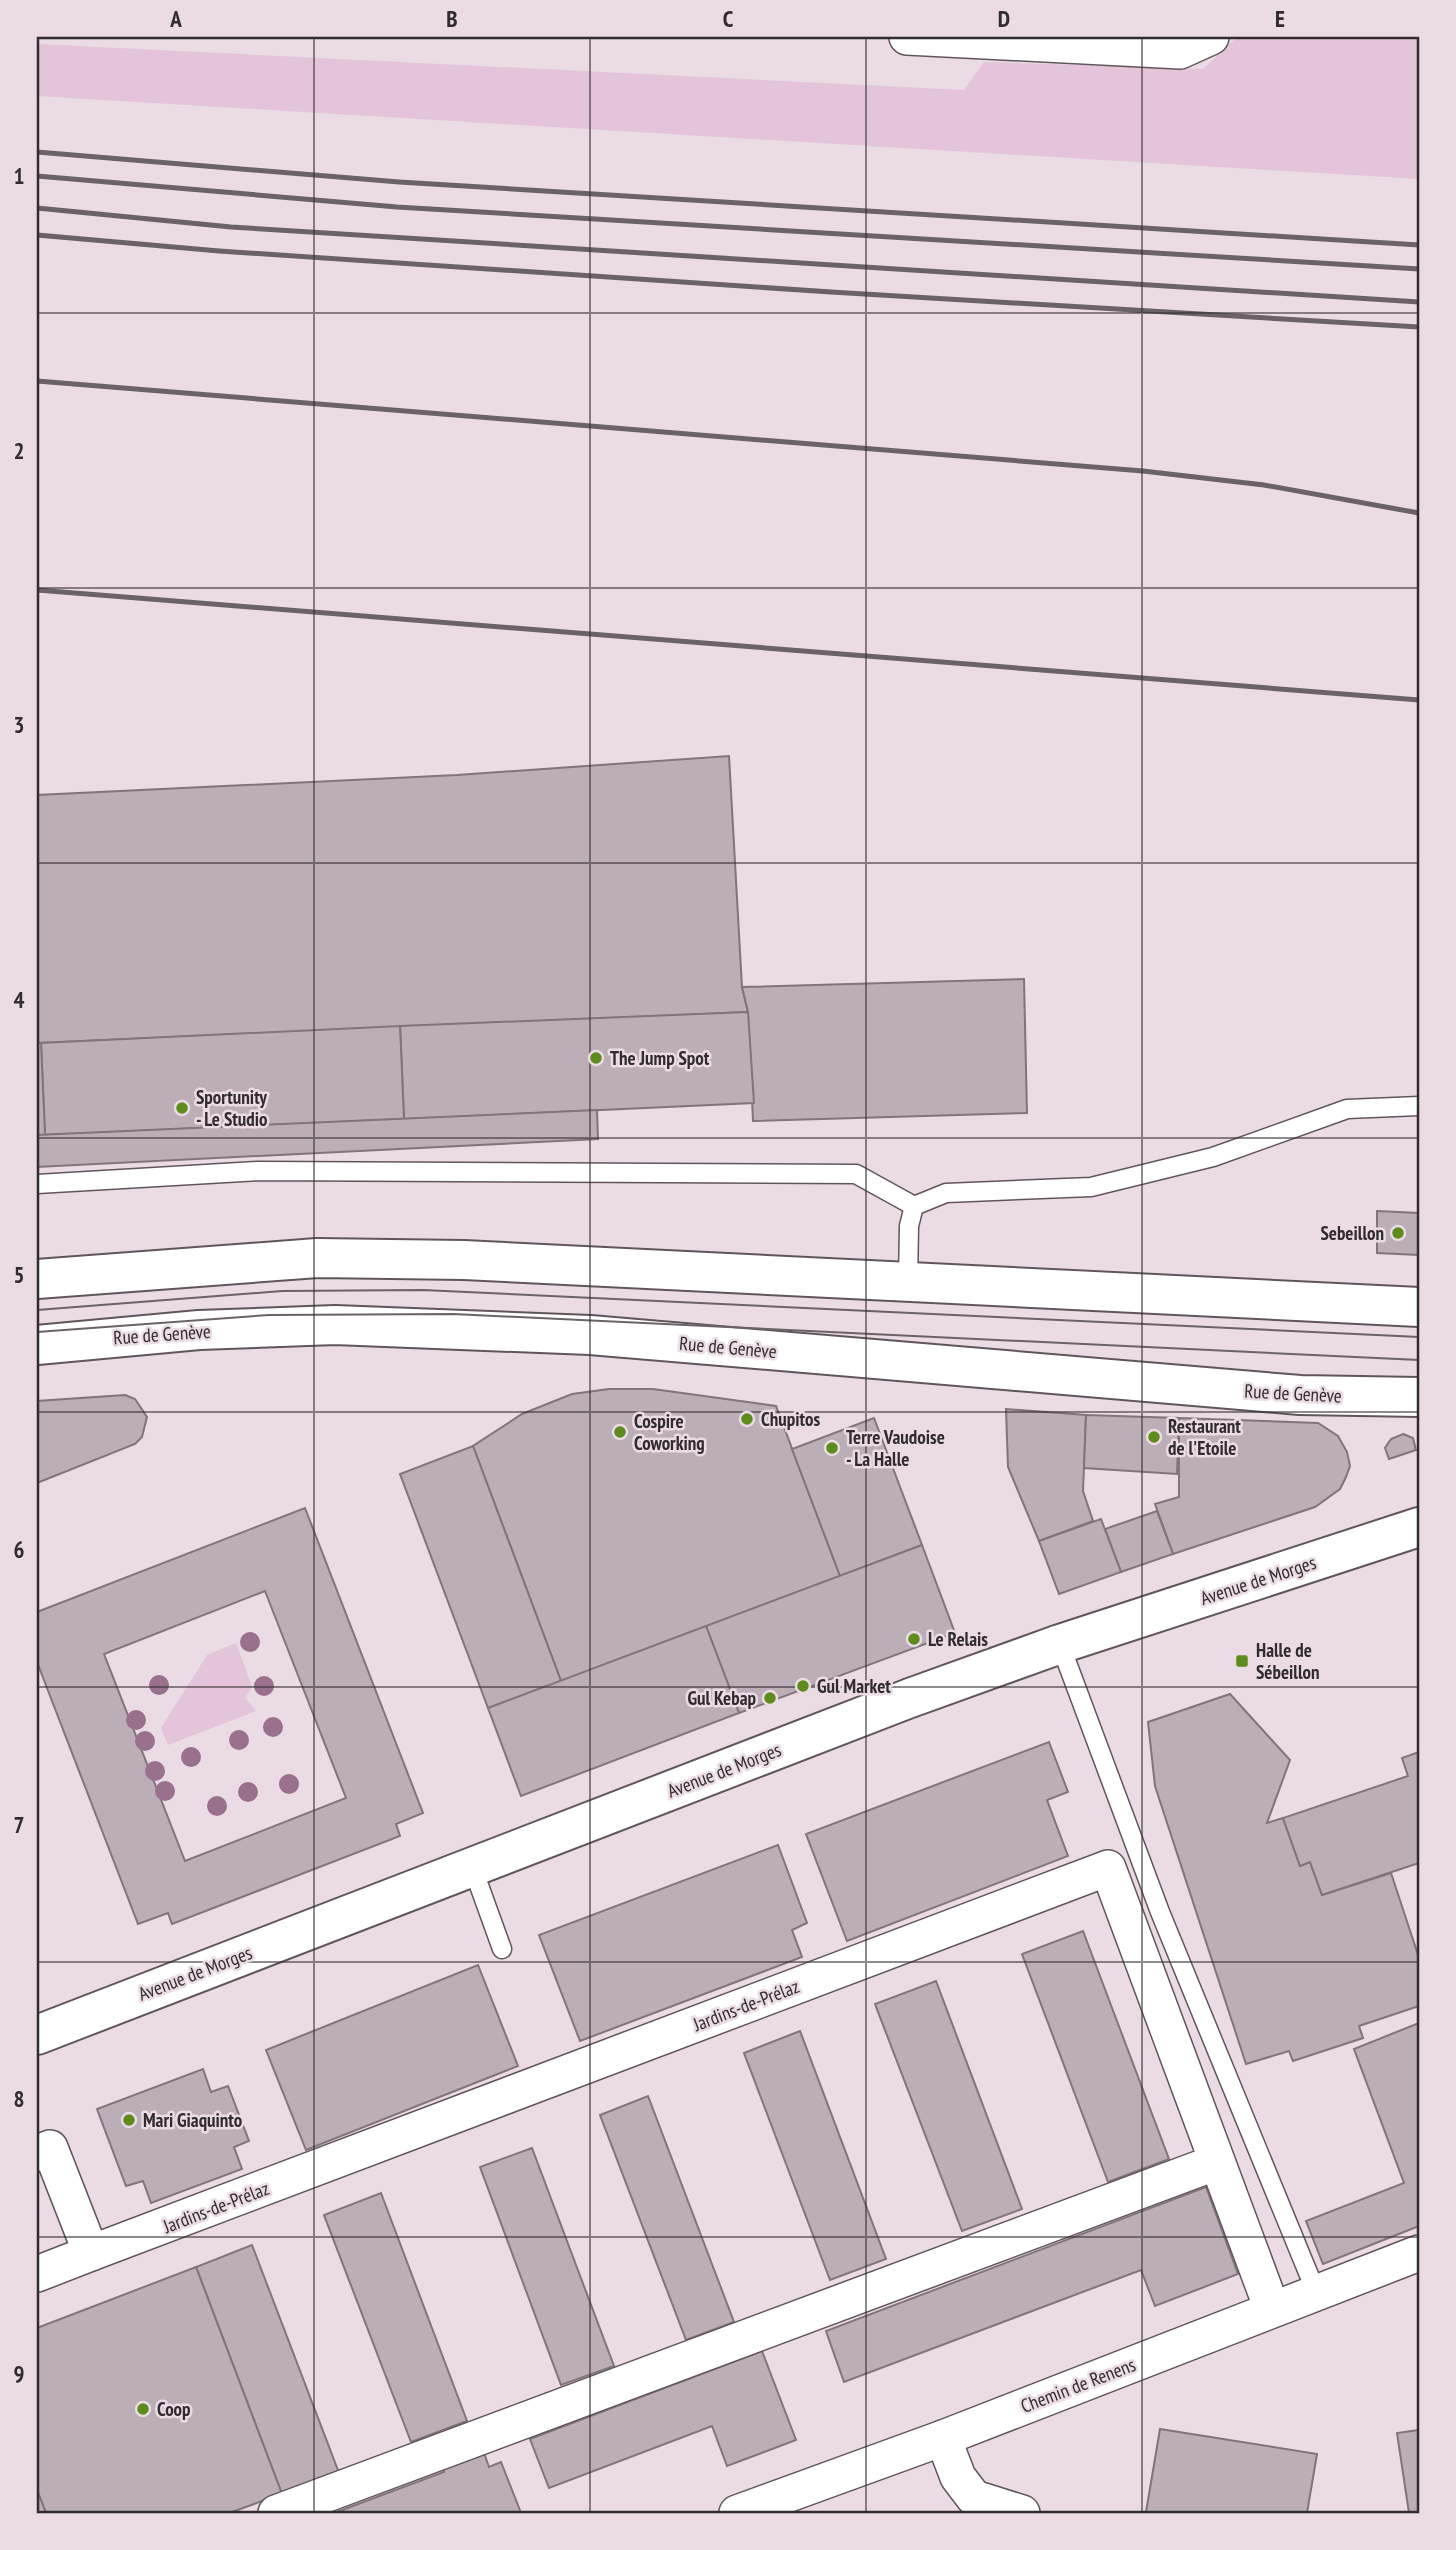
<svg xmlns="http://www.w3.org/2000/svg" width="1456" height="2550" viewBox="0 0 1456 2550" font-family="'PT Sans Narrow',sans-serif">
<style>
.green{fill:#e4c4d8}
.building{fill:#bcaeb7;stroke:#81747c;stroke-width:2;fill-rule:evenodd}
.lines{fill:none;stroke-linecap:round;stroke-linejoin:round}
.lane-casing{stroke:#61555c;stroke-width:21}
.street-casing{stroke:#61555c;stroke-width:38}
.secondary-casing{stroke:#61555c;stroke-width:42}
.lane{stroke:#fff;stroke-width:18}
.street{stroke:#fff;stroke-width:35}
.secondary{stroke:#fff;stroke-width:38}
.tram{stroke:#6a6267;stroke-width:2}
.rail{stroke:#6a6267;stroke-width:5}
.tree{fill:#99718d}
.grid{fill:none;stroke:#312c2f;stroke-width:2;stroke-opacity:0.55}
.poi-dot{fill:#5d8b1c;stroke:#eadbe4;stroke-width:2.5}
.labels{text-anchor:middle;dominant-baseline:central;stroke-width:5;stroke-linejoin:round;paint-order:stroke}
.poi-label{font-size:19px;font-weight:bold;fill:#312c2f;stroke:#eadbe4;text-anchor:start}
.street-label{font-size:19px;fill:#312c2f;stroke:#eadbe4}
.neatline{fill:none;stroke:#312c2f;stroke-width:2.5}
.grid-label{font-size:23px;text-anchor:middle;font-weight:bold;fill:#312c2f}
</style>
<rect width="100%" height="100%" fill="#eadbe4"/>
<g class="green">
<path d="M1237 37H1419V179L37 96V44L964 90 984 62 1203 69Z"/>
<path d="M236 1643 252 1687 245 1698 256 1711 168 1745 161 1728 207 1655Z"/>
</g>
<g class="building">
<path d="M729 756 742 987 748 1012 37 1043V795L457 775Z"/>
<path d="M1024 979 1027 1113 753 1121 748 1012 742 987Z"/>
<path d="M748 1012 754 1103 404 1119 400 1026Z"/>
<path d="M400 1026 404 1119 45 1135 41 1043Z"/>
<path d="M37 1043H41L45 1135H37Z"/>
<path d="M597 1110 598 1139 37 1167V1135Z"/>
<path d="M1377 1211 1419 1213V1255L1377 1253Z"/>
<path d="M609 1389H653L776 1406 840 1576 561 1681 473 1446 522 1414 572 1394Z"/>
<path d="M125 1395 135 1399 147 1417 142 1437 135 1444 37 1483V1401Z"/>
<path d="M1006 1409 1086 1415 1083 1491 1093 1521 1039 1541 1008 1467Z"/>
<path d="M1086 1415 1179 1418 1177 1474 1084 1468Z"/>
<path d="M874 1418 922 1545 840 1576 792 1449Z"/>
<path d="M1179 1418 1318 1423 1338 1436 1347 1452 1350 1466 1346 1477 1340 1489 1315 1507 1173 1554 1155 1504 1179 1497Z"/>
<path d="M1403 1434 1413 1438 1416 1450 1389 1459 1385 1448 1391 1439Z"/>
<path d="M473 1446 561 1681 488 1708 400 1474Z"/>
<path d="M305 1508 423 1813 396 1824 400 1836 172 1924 168 1913 138 1924 37 1662V1612ZM265 1591 346 1798 185 1861 104 1654Z"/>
<path d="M1157 1511 1173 1554 1121 1572 1105 1529Z"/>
<path d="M1101 1519 1121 1572 1059 1594 1039 1541Z"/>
<path d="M922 1545 955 1633 739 1713 706 1626Z"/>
<path d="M706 1626 739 1713 521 1796 488 1708Z"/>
<path d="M1230 1694 1290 1760 1267 1823 1283 1818 1300 1866 1310 1862 1322 1895 1391 1873 1419 1958V2006L1359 2026 1363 2038 1293 2061 1289 2051 1246 2064 1155 1786 1148 1722Z"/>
<path d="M1049 1742 1068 1792 1047 1800 1068 1856 847 1941 806 1834Z"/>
<path d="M1419 1752V1863L1322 1895 1310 1862 1300 1866 1283 1818 1408 1776 1402 1758Z"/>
<path d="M778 1845 807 1923 792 1930 802 1957 580 2041 539 1935Z"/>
<path d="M1083 1931 1169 2159 1108 2182 1022 1954Z"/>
<path d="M478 1965 518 2066 306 2150 266 2050Z"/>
<path d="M936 1981 1022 2209 962 2231 875 2004Z"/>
<path d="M1419 2023V2226L1323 2264 1306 2221 1404 2183 1354 2049Z"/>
<path d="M800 2031 886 2259 830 2280 744 2053Z"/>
<path d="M203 2069 211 2092 228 2086 249 2141 234 2147 242 2169 151 2203 143 2181 126 2186 97 2109Z"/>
<path d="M648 2096 734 2322 686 2340 600 2115Z"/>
<path d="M532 2148 614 2366 561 2385 480 2167Z"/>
<path d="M1206 2187 1238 2274 1155 2306 1141 2270 844 2382 826 2331Z"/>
<path d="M381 2193 467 2421 411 2442 324 2215Z"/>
<path d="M252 2245 339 2473 282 2494 196 2267Z"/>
<path d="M196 2267 282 2494 229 2513H46L37 2490V2328Z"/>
<path d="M762 2351 796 2440 727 2466 712 2426 549 2488 530 2439Z"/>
<path d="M1160 2429 1317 2454 1307 2513 1146 2512Z"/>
<path d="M1419 2430V2513H1409L1397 2433Z"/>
<path d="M483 2450 489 2467 501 2462 521 2513H334L444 2472 441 2465Z"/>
<path d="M37 2490 46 2513H37Z"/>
</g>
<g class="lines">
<defs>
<g id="lane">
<path d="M37 1184 258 1171 856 1174 914 1206"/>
<path d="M908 1281 909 1226 914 1206 946 1193 1091 1187 1213 1157 1347 1109 1419 1106"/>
<path d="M1060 1644 1160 1912 1316 2292"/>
<path d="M472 1866 502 1949"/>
</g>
<g id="street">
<path d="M907 37 1180 51 1211 37"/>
<path d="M37 2153 50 2148 91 2253 37 2274"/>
<path d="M91 2253 1108 1868 1272 2309"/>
<path d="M943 2438 958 2477 974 2498 1022 2513"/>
<path d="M276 2513 1217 2162"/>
<path d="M737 2513 943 2438 1419 2253"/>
</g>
<g id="secondary">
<path d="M37 1279 317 1258 464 1260 1419 1307"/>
<path d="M37 1345 199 1330 335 1325 590 1335 1300 1395 1419 1397"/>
<path d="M37 2035 910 1698 1060 1644 1419 1527"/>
</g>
</defs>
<use href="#lane" class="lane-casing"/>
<use href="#street" class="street-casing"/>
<use href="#secondary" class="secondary-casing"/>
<use href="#lane" class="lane"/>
<use href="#street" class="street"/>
<use href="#secondary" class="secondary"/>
<g class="tram">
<path d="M37 1310 282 1291 423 1290 1419 1337"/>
<path d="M37 1332 269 1315 453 1314 1419 1360"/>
</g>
<g class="rail">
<path d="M37 152 399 182 1419 245"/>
<path d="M37 176 397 207 1419 269"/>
<path d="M37 208 231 227 1419 302"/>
<path d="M37 235 219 251 831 292 1419 327"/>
<path d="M37 381 1143 471 1264 485 1419 513"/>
<path d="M37 590 1419 700"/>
</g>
</g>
<g class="tree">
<circle cx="250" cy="1642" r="10"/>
<circle cx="159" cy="1685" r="10"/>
<circle cx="264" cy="1686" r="10"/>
<circle cx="136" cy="1720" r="10"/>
<circle cx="273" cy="1727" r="10"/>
<circle cx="239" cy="1740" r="10"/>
<circle cx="145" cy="1741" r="10"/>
<circle cx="191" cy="1757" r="10"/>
<circle cx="155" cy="1771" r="10"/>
<circle cx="289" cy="1784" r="10"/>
<circle cx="165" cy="1791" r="10"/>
<circle cx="248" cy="1792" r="10"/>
<circle cx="217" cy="1806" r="10"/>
</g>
<path class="grid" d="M314 37V2513M590 37V2513M866 37V2513M1142 37V2513M37 313H1419M37 588H1419M37 863H1419M37 1138H1419M37 1412H1419M37 1687H1419M37 1962H1419M37 2237H1419"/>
<g class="poi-dot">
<circle cx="596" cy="1058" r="7"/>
<circle cx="182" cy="1108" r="7"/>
<circle cx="1398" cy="1233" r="7"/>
<circle cx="747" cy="1419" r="7"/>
<circle cx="620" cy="1432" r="7"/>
<circle cx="1154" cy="1437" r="7"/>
<circle cx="832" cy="1448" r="7"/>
<circle cx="914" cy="1639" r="7"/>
<rect x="1235" y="1654" width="14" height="14" rx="3.5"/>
<circle cx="803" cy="1686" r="7"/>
<circle cx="770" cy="1698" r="7"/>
<circle cx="129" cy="2120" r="7"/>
<circle cx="143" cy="2409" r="7"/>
</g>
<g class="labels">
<g class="poi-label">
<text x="610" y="1058">The Jump Spot</text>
<text x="196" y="1097">Sportunity<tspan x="196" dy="22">- Le Studio</tspan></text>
<text x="1384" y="1233" text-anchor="end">Sebeillon</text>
<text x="761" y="1419">Chupitos</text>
<text x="634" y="1421">Cospire<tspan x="634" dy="22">Coworking</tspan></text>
<text x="1168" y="1426">Restaurant<tspan x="1168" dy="22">de l'Etoile</tspan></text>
<text x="846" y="1437">Terre Vaudoise<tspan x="846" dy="22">- La Halle</tspan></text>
<text x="928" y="1639">Le Relais</text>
<text x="1256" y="1650">Halle de<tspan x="1256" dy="22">Sébeillon</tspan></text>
<text x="817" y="1686">Gul Market</text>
<text x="756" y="1698" text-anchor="end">Gul Kebap</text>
<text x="143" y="2120">Mari Giaquinto</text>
<text x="157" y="2409">Coop</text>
</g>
<g class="street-label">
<text transform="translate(162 1334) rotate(-4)">Rue de Genève</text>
<text transform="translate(728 1347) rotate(5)">Rue de Genève</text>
<text transform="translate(1293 1393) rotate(3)">Rue de Genève</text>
<text transform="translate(1258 1580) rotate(-18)">Avenue de Morges</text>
<text transform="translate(724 1770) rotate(-21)">Avenue de Morges</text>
<text transform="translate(195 1973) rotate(-21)">Avenue de Morges</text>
<text transform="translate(746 2005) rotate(-21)">Jardins-de-Prélaz</text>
<text transform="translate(216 2207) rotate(-21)">Jardins-de-Prélaz</text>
<text transform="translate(1078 2385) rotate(-21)">Chemin de Renens</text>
</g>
</g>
<rect width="1456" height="2550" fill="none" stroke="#eadbe4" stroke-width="77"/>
<rect x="38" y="38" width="1380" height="2474" class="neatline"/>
<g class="grid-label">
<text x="176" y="27">A</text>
<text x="452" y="27">B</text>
<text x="728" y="27">C</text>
<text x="1004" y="27">D</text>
<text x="1280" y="27">E</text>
<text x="19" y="184">1</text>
<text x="19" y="459">2</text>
<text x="19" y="733">3</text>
<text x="19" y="1008">4</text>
<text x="19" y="1283">5</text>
<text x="19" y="1558">6</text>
<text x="19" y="1833">7</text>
<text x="19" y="2107">8</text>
<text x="19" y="2382">9</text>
</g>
</svg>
